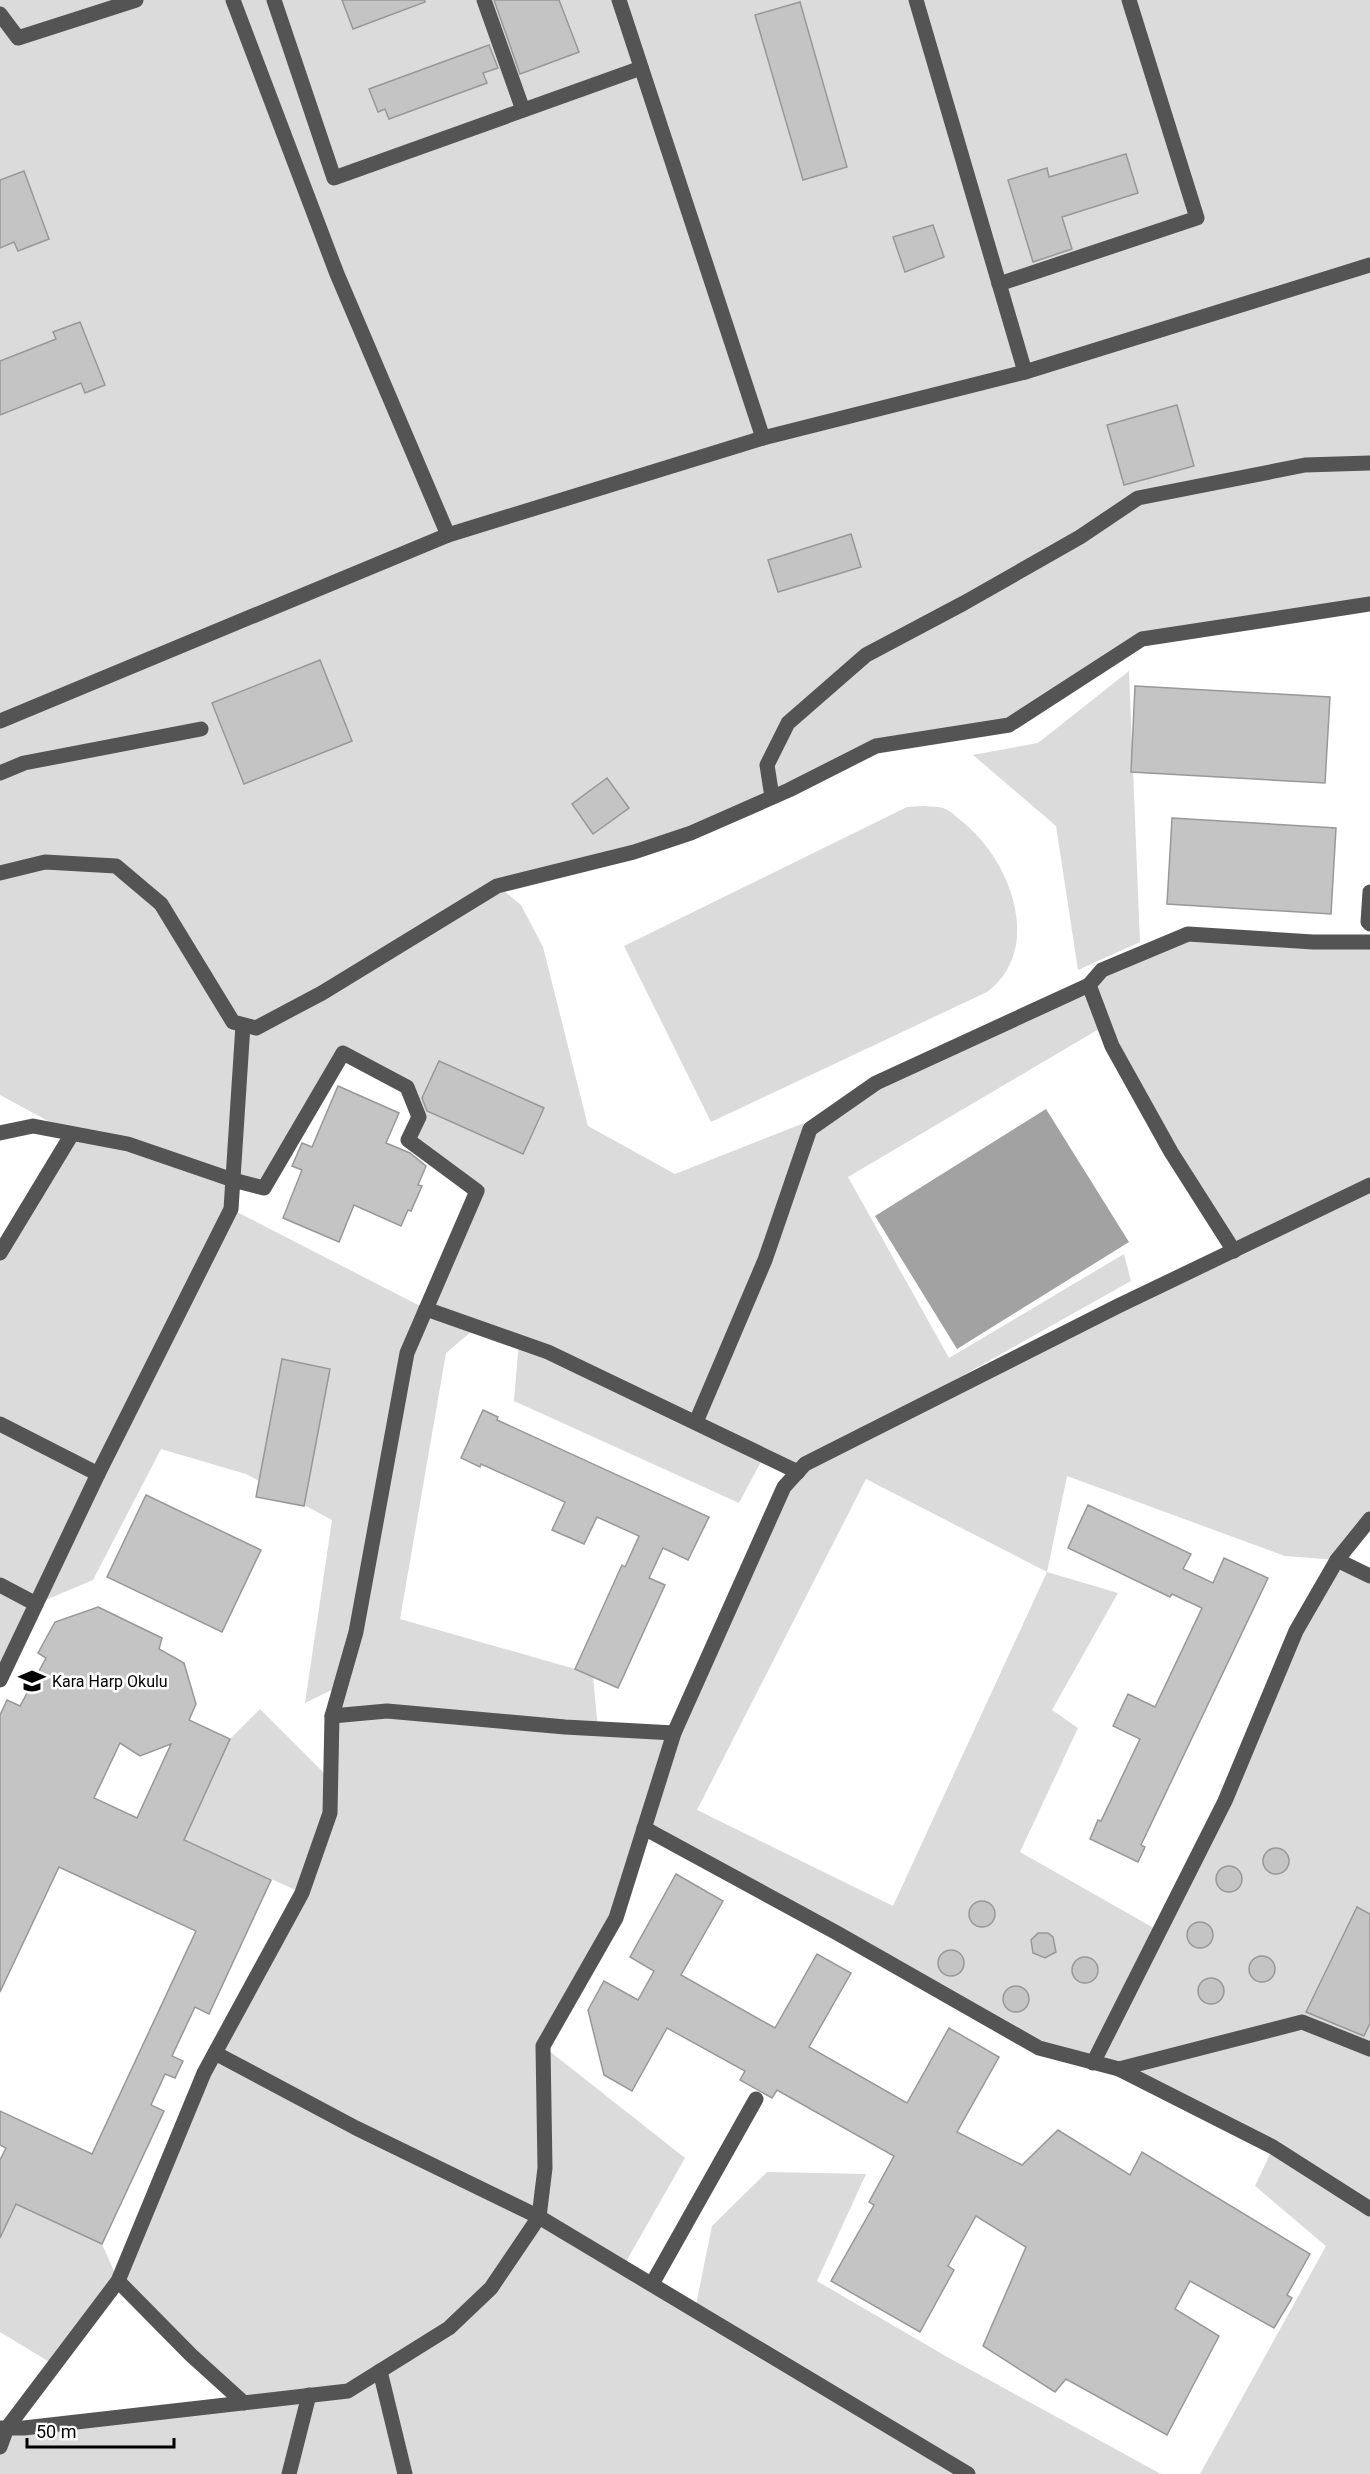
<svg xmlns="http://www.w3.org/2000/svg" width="1370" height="2474" viewBox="0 0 1370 2474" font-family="Roboto,sans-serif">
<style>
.green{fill:#dbdbdb;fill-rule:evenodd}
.water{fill:#a2a2a2}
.building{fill:#c4c4c4;stroke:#989898;stroke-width:1.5;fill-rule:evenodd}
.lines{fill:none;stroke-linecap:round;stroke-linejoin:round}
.minor{stroke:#545454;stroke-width:15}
.labels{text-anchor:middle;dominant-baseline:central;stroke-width:5;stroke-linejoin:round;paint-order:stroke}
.poi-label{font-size:16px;fill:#000;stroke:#fff;text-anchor:start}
</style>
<rect width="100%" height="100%" fill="#fff"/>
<g class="green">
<path d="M0 0H1370V604L1142 639 1009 725 876 746 691 833 498 886 521 905 543 947 588 1126 675 1174 804 1123 769 1244 810 1129 876 1083 1188 934 1370 942V1519L1337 1560 1370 1576V2474H1200L1326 2246 1255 2186 1273 2148 1119 2069 1039 2048 644 1828 616 1918 543 2046 685 2158 623 2267 695 2310 712 2226 767 2172 866 2174 817 2281 949 2358 1161 2474H0V2428L244 2403 118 2282 56 2366 0 2332V2238L16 2195 21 2206 78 2233 90 2229 87 2237 102 2244 118 2280 204 2073 302 1893 189 1842 177 1846 191 1824 230 1739 260 1709 330 1779 340 1686 305 1703 332 1520 246 1474 161 1449 93 1580 36 1604 0 1680V1253L72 1134 0 1095ZM1104 1026 1234 1251 805 1464 1131 1281 1124 1254 949 1358 848 1177ZM343 1053 407 1087 419 1117 408 1140 477 1191 426 1309 231 1209 233 1180 264 1188ZM477 1327 519 1342 514 1401 739 1503 764 1456 797 1472 674 1733 598 1729 593 1677 575 1669 400 1619 446 1353ZM1067 1476 1285 1556 1337 1560 1159 1931 1020 1852 1078 1728 1052 1710 1118 1593 1047 1572ZM866 1479 1047 1572 893 1906 697 1810Z"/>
<path d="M1129 671 1140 942 1078 970 1056 826 973 755 1038 743Z"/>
<path d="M924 806C930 807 937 806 943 808 951 811 959 819 965 824 1011 862 1044 949 987 992L711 1122 624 946 907 807Z"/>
</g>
<path class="water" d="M1046 1109 1129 1242 957 1349 875 1216Z"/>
<g class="building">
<path d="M342 0H425V2L353 29Z"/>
<path d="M494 0H559L579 52 520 74Z"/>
<path d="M800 2 847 167 803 180 755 15Z"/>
<path d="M489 45 498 68 483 73 487 83 389 119 385 109 378 112 369 89Z"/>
<path d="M1126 154 1138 193 1062 217 1072 249 1033 262 1008 180 1047 168 1049 177Z"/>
<path d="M24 171 49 239 18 251 14 242 0 248V180Z"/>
<path d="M933 225 944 257 905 272 893 237Z"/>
<path d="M80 322 105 385 85 393 81 383 0 415V361L56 339 53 332Z"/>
<path d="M1177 405 1194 466 1124 485 1107 425Z"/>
<path d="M851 534 861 567 778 592 768 560Z"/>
<path d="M320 660 352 741 244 784 212 703Z"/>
<path d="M1135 686 1330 697 1325 783 1131 772Z"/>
<path d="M607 778 629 808 593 834 572 804Z"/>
<path d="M1172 818 1336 828 1331 914 1167 904Z"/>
<path d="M439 1061 544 1108 523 1154 427 1111 422 1098Z"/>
<path d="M338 1086 399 1113 386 1143 410 1153 426 1166 418 1185 422 1186 411 1211 408 1210 401 1226 354 1205 339 1242 283 1218 302 1170 292 1166 302 1143 312 1147Z"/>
<path d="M282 1359 330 1369 304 1506 256 1497Z"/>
<path d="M483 1410 498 1417 497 1420 709 1517 688 1560 663 1548 649 1578 665 1585 618 1688 575 1669 622 1565 625 1567 639 1536 597 1517 584 1544 552 1530 565 1502 481 1464 480 1467 461 1458Z"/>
<path d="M146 1495 261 1550 222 1632 107 1577Z"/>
<path d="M1088 1505 1191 1554 1183 1569 1213 1583 1224 1558 1268 1578 1141 1845 1145 1847 1138 1862 1090 1839 1098 1820 1101 1821 1140 1739 1113 1726 1128 1694 1155 1707 1202 1608 1172 1594 1170 1597 1068 1548Z"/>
<path d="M98 1607 162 1638 159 1649 184 1663 196 1704 189 1720 230 1739 184 1840 271 1880 209 2014 195 2007 172 2056 183 2061 175 2078 165 2074 151 2105 164 2111 102 2244 16 2204 0 2238V2160L6 2148 0 2145V2111L92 2154 196 1931 59 1867 0 1992V1715L7 1700 20 1706 46 1658 38 1653 55 1622ZM120 1743 140 1756 171 1744 137 1818 94 1798Z"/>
<circle cx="1276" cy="1861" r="13"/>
<circle cx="1229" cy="1879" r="13"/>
<path d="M676 1874 723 1901 681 1975 775 2028 817 1954 851 1973 809 2047 907 2103 949 2028 999 2057 957 2132 1022 2165 1058 2130 1130 2175 1142 2152 1310 2254 1287 2295 1292 2298 1274 2328 1190 2281 1175 2309 1219 2336 1167 2435 1066 2379 1055 2392 983 2346 1026 2247 976 2216 948 2266 954 2270 920 2332 831 2281 874 2205 869 2202 894 2156 777 2090 772 2098 740 2080 745 2071 667 2028 632 2091 604 2075 588 2010 604 1981 638 2000 654 1971 630 1957Z"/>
<circle cx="982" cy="1914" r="13"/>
<path d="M1357 1907 1370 1914V2023L1364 2036 1306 2012Z"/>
<circle cx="1200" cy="1935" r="13"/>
<path d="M1038 1933H1048L1053 1937 1056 1952 1045 1958 1033 1953 1031 1940Z"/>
<circle cx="951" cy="1963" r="13"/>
<circle cx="1262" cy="1969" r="13"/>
<circle cx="1085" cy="1970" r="13"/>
<circle cx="1211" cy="1991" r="13"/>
<circle cx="1016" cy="1999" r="13"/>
</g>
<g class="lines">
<g class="minor">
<path d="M233 0 337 274 448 535"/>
<path d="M274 0 334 178 641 68"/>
<path d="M484 0 523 110"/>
<path d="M619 0 763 438"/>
<path d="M916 0 1025 372"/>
<path d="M0 14 18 38 136 0"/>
<path d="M999 284 1197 218 1129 0"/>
<path d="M0 721 448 535 763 438 1025 372 1370 265"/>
<path d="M0 773 24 763 201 729"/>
<path d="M772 797 767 765 788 723 866 655 964 603 1080 537 1138 498 1305 465 1370 463"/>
<path d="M0 873 45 862 116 866 161 904 233 1022 256 1028 322 993 497 886 634 852 691 833 789 790 876 746 1009 725 1142 639 1370 604"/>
<path d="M1370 892 1368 922 1370 924"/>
<path d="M0 1133 33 1126 128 1144 233 1180 264 1188 343 1053 407 1087 419 1117 408 1140 477 1191 407 1353 356 1632 332 1716 330 1813 302 1893 204 2073 118 2281 7 2428 0 2447"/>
<path d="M1234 1251 1171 1152 1112 1046 1089 985 1102 970 1188 934 1313 942H1370"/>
<path d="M0 1253 72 1134"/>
<path d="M426 1309 548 1352 798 1472"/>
<path d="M696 1422 765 1260 810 1129 876 1083 1089 985"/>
<path d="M0 1424 98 1474"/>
<path d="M1337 1560 1370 1519"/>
<path d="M0 1585 36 1604"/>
<path d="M0 1680 98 1474 231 1209 243 1025"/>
<path d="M332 1716 387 1711 565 1727 674 1733"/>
<path d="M644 1828 837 1933 1039 2048 1119 2069 1273 2147 1370 2209"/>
<path d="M215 2053 356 2128 539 2217 968 2474"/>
<path d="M1093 2063 1225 1801 1296 1631 1337 1560 1370 1576"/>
<path d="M1119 2069 1302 2022 1370 2049"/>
<path d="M118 2281 191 2355 244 2403"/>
<path d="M652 2284 756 2099"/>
<path d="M380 2371 405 2474"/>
<path d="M0 2428H24L348 2391 449 2328 491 2288 539 2217 545 2168 543 2046 616 1918 674 1733 784 1487 805 1464 1118 1306 1370 1185"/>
<path d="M289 2474 309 2395"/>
</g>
</g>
<defs>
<symbol id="school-bare" viewBox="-9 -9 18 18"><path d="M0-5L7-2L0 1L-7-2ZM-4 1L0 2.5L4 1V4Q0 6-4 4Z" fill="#000" stroke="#fff" stroke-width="2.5" paint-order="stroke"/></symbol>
</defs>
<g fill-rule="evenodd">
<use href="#school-bare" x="13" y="1662" width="38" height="38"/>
</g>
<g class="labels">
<g class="poi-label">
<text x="52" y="1681">Kara Harp Okulu</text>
</g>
</g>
<path d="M27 2438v9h147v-9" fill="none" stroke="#000000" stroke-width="3"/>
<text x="36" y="2438" font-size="18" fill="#000000" stroke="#ffffff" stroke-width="4.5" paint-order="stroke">50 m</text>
</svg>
